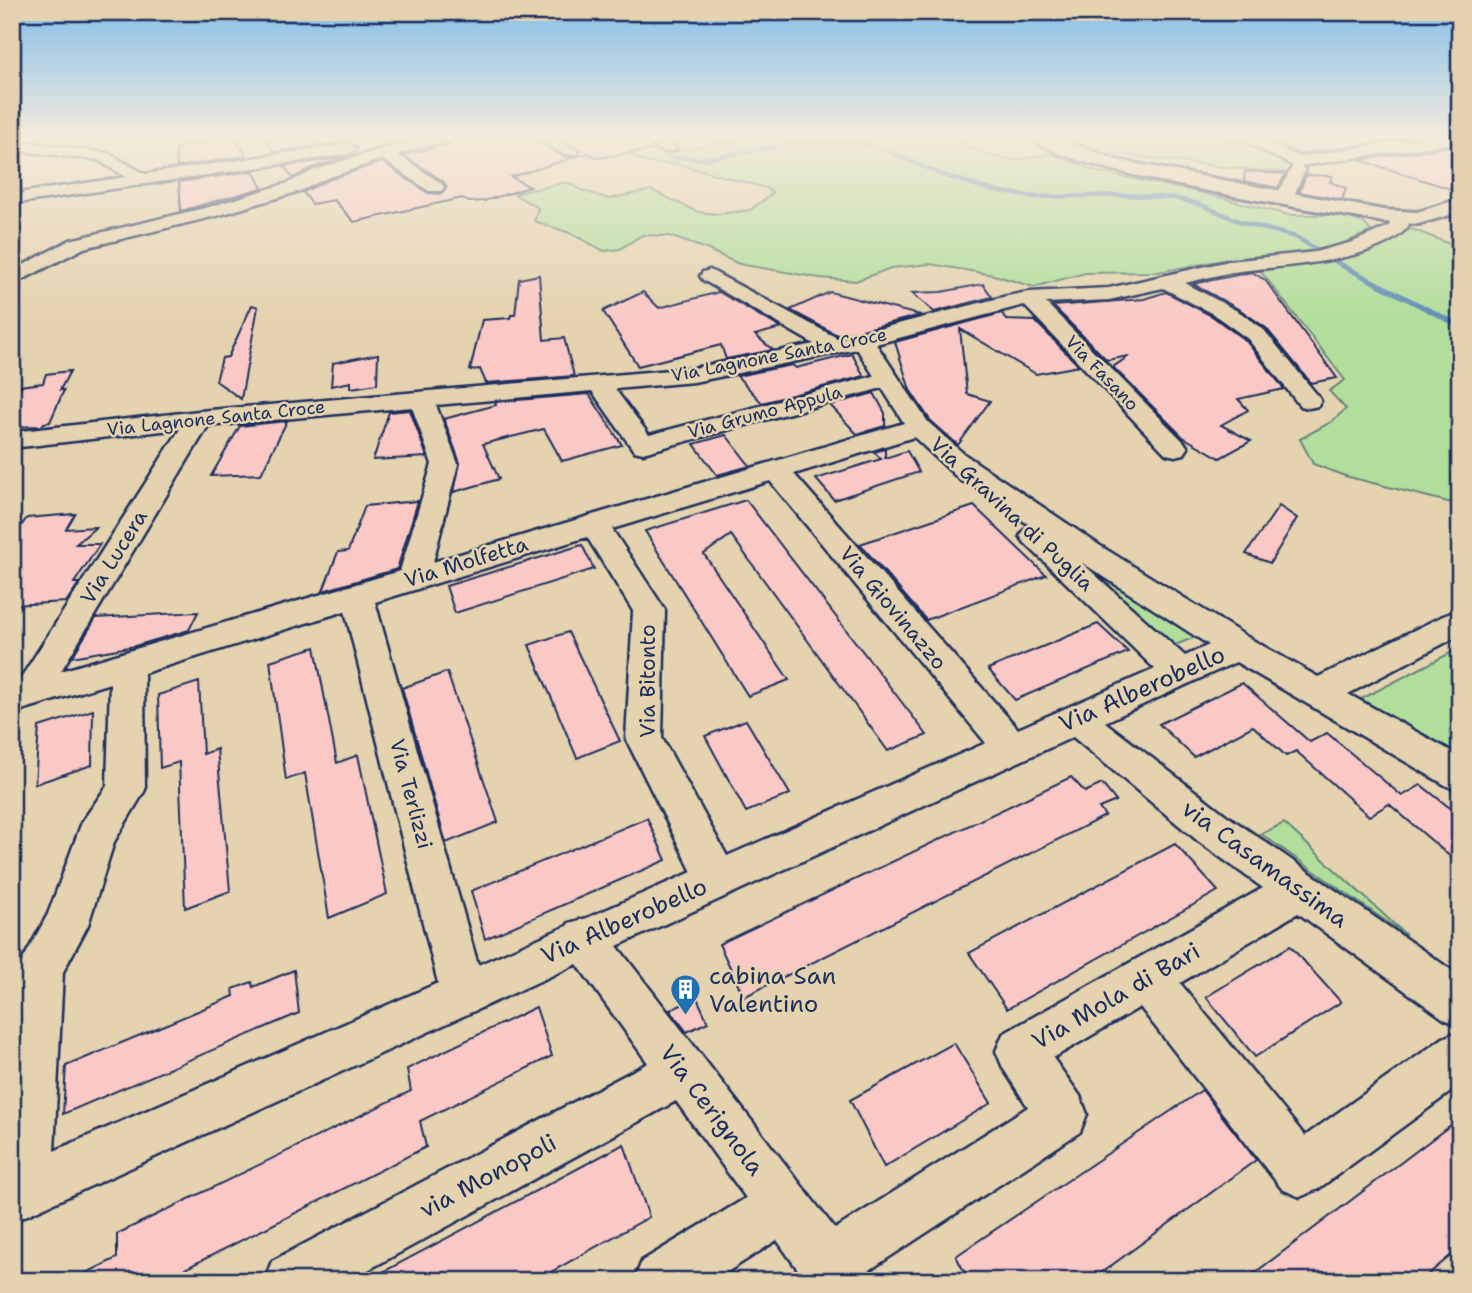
<svg xmlns="http://www.w3.org/2000/svg" width="1472" height="1293" viewBox="0 0 1472 1293" font-family="'Shantell Sans',sans-serif">
<style>
.green{fill:#b2de9c;stroke:#66867d;stroke-width:2}
.lines{fill:none;stroke-linecap:round;stroke-linejoin:round}
.stream-far1{stroke:#608fb6;stroke-width:4.5}
.stream{stroke:#608fb6;stroke-width:5}
.building{fill:#fac9c6;stroke:#1b2f5e;stroke-width:2}
.minor-casing{stroke:#1b2f5e;stroke-width:5}
.major-casing{stroke:#1b2f5e;stroke-width:6}
.minor{fill:#e5d3b0;fill-rule:evenodd}
.major{fill:#e5d3b0;fill-rule:evenodd}
.labels{text-anchor:middle;dominant-baseline:central;stroke-width:5;stroke-linejoin:round;paint-order:stroke}
.far-street-label{font-size:18px;fill:#1b2f5e;stroke:#e5d3b0}
.street-label{font-size:21px;fill:#1b2f5e;stroke:#e5d3b0}
.near-street-label{font-size:24px;fill:#1b2f5e;stroke:#e5d3b0}
.near-poi-label{font-size:24px;fill:#1b2f5e;stroke:#e5d3b0;text-anchor:start}
</style>
<rect width="100%" height="100%" fill="#e5d3b0"/>
<filter id="ink" filterUnits="userSpaceOnUse"><feTurbulence type="fractalNoise" baseFrequency=".0143" numOctaves="2"/><feDisplacementMap in="SourceGraphic" scale="14" xChannelSelector="R" yChannelSelector="G"/><feConvolveMatrix kernelMatrix="1 2 1 2 8 2 1 2 1" color-interpolation-filters="sRGB"/></filter>
<g filter="url(#ink)">
<g class="green">
<path d="M608 137H646L652 144 674 151 757 137H953L964 141 960 144 985 154 1014 160 1052 154 1098 172 1202 193 1289 215H1341L1364 223 1371 231 1329 250 1228 259 1158 272 1085 273 1034 287 994 275 930 264 891 268 856 281 820 278 739 264 704 248 669 236 642 235 620 249 604 251 570 233 534 221 538 208 514 194 567 182 581 190 609 199 651 190 698 212 718 214 750 210 773 193 766 188 678 164 647 163 598 139Z"/>
<path d="M1085 137H1222L1231 142 1243 140 1296 167 1290 168 1289 172C1226 170 1166 159 1104 153L1098 157 1076 148 1091 141Z"/>
<path d="M1412 229 1460 248V505L1345 476 1313 464 1300 439 1331 422 1346 409 1329 391 1345 380 1259 269 1319 263 1366 250Z"/>
<path d="M1087 566 1201 635 1175 645Z"/>
<path d="M1460 648V760L1357 701Z"/>
<path d="M1284 823 1406 935 1261 834Z"/>
</g>
<g class="lines">
<path class="stream-far1" d="M646 143 671 157 704 159 799 143 843 142 876 146 940 174 991 190 1035 197 1129 195 1174 198 1199 204 1241 222 1296 237 1345 267"/>
<path class="stream" d="M1341 265 1460 326"/>
</g>
<g class="building">
<path d="M227 137H235L246 156 177 167 176 148Z"/>
<path d="M263 137H417L314 167 293 178 284 166 348 157 358 148 348 141 274 152Z"/>
<path d="M456 137H530L564 157H576L581 150 558 137H640L655 149 598 158 588 153 511 177 530 187 484 201 469 202 462 198 354 222 334 200 312 204 303 192 328 180 382 162 428 193 441 194 447 187 443 181 403 155 451 143Z"/>
<path d="M1263 137H1411L1299 154Z"/>
<path d="M1460 145V192L1360 160Z"/>
<path d="M253 171 262 188 181 211 179 182Z"/>
<path d="M1245 171 1286 174 1278 188 1244 181Z"/>
<path d="M1306 175 1332 176 1330 182 1346 188 1342 200 1299 192Z"/>
<path d="M1252 272 1265 280 1337 378 1311 383 1266 328 1242 311 1193 284Z"/>
<path d="M539 275 544 340 564 338 574 376 486 383 480 369 470 370 482 320 510 318 511 315H515L519 279Z"/>
<path d="M983 284 992 297 934 312 912 293 941 292Z"/>
<path d="M643 292 659 308 719 292 781 328 755 335 773 350 726 359 721 345 638 366 603 311Z"/>
<path d="M830 292 907 312 921 315 839 336 790 310Z"/>
<path d="M1166 292 1212 316 1246 341 1284 389 1238 399 1248 410 1221 425 1251 441 1220 458 1183 437 1113 367 1129 356 1107 360 1053 306 1144 299Z"/>
<path d="M252 305 258 307 241 399 216 381 222 358 228 357Z"/>
<path d="M1002 313 1006 320 1035 321 1079 366 1036 374 960 329 967 394 990 401 958 445 930 420 910 390 895 342Z"/>
<path d="M378 354 377 384 351 388V382L331 386 333 363Z"/>
<path d="M852 354 864 376 762 403 737 376 792 365 796 368Z"/>
<path d="M70 371 60 390H64L50 422 44 423 42 426 12 427V387L43 383 46 374Z"/>
<path d="M874 393 885 413V426L857 434 830 405Z"/>
<path d="M589 394 622 445 562 461 544 429 483 444 499 479 454 492 460 463 444 419 496 405 495 402Z"/>
<path d="M410 410 427 457 373 460 389 412Z"/>
<path d="M287 421 261 474 211 476 240 426Z"/>
<path d="M726 435 750 466 717 475 694 444Z"/>
<path d="M885 449V458L907 451 919 472 834 500 816 479 881 459 874 452Z"/>
<path d="M746 500 927 735 888 751 731 535 704 554 789 680 748 696 645 531Z"/>
<path d="M418 501 397 569 323 591 338 552 348 551 365 506Z"/>
<path d="M974 506 1046 575 926 620 860 544Z"/>
<path d="M1279 506 1297 518 1270 563 1246 554Z"/>
<path d="M75 514 66 529 96 527 76 544H100L74 583H79L66 602 12 605V538L27 518Z"/>
<path d="M582 545 594 569 455 613 446 586Z"/>
<path d="M198 612 189 630 135 646 72 657 96 618Z"/>
<path d="M1098 624 1128 652 1015 700 988 669Z"/>
<path d="M568 632 620 741 577 758 529 645Z"/>
<path d="M315 647 337 763 358 755 387 894 329 918 305 773 286 780 270 661Z"/>
<path d="M447 672 498 822 446 843 402 688Z"/>
<path d="M199 682 203 754 217 749 230 891 185 908 179 762 160 768 158 695Z"/>
<path d="M1242 683 1310 742 1327 733 1402 796 1421 785 1460 816V865L1389 804 1369 816 1296 751 1286 756 1253 726 1194 757 1159 724Z"/>
<path d="M93 710 92 765 35 784 39 727Z"/>
<path d="M746 720 790 794 746 812 705 736Z"/>
<path d="M1071 777 1085 792 1102 784 1116 801 1099 808 1105 816 744 997 719 944Z"/>
<path d="M647 818 666 860 485 939 471 891Z"/>
<path d="M1175 844 1218 891 1007 1009 969 953Z"/>
<path d="M1290 946 1341 1002 1255 1057 1206 997Z"/>
<path d="M294 970 299 1013 63 1114 66 1066 234 996 233 989 252 982 253 987Z"/>
<path d="M697 998 708 1022 687 1032 670 1010Z"/>
<path d="M536 1007 552 1056 420 1121 426 1147 161 1281H70L117 1258V1234L411 1091 407 1069Z"/>
<path d="M954 1043 991 1103 884 1167 850 1100Z"/>
<path d="M1202 1090 1256 1160 1090 1281H969L956 1256Z"/>
<path d="M1460 1118V1248L1420 1281H1244Z"/>
<path d="M624 1144 649 1217 535 1281H366Z"/>
</g>
<g class="lines">
<defs>
<g id="minor">
<path d="M427 137H453L450 140 397 154 441 183 444 187 441 191H429L382 159 327 178 300 191 220 215 84 248 12 285V271L70 240 209 207 288 183 315 170 378 150Z"/>
<path d="M532 137H553L578 151 576 154H564Z"/>
<path d="M643 137H662L676 148 674 151H662Z"/>
<path d="M1237 137H1257L1299 157 1429 137H1460V142L1301 166 1305 170 1293 198 1284 203 1275 198 1293 166Z"/>
<path d="M12 140 108 153 145 174 348 144 356 149 348 154 12 204V194L126 177 98 160 12 150Z"/>
<path d="M1396 213 1402 214 1409 225C1380 265 1273 265 1228 273 1213 276 1199 280 1185 283L1241 313 1264 330 1318 396 1321 401 1318 406 1309 408 1300 406 1248 339 1213 314 1163 288 1109 300 1046 303 1184 442 1188 448 1184 454 1175 456 1166 454 1024 305 876 344 928 422 964 454 1099 545 1249 638 1318 677 1443 616 1454 612 1460 614V640L1454 638 1348 694 1460 756V791L1447 786 1236 662 1105 722 1226 815 1460 976V1026L1444 1019 1298 913 1180 983 1305 1136 1443 1038 1460 1031V1085L1318 1189 1300 1197 1282 1189 1140 1007 1053 1058 1080 1096 1087 1114 1080 1132 865 1273 868 1281H806L777 1240 713 1281H634L642 1261 746 1198 676 1101 348 1281H264L272 1261 648 1063 577 964 12 1222V1043L19 967 48 914 82 822 107 786 110 683 12 713V685L17 684 180 429 12 448V432L199 411 694 368 814 344 703 280 700 276 703 272 710 270 839 339 1007 296 1029 292 1109 288 1229 261 1315 252 1353 242 1387 227 1390 224 1387 218ZM857 349 874 376 649 435 615 389 694 382ZM882 388 904 423 433 562 458 464 436 405 592 391 634 451 643 453ZM412 407 432 464 400 571 61 671 208 426ZM914 437 961 481 970 483 1032 527 1025 529 1020 536 1025 543 1155 669 1018 729 794 474ZM770 481 986 743 727 856 662 738 665 610 612 529ZM587 537 633 611 626 739 692 872 587 918 569 923 567 926 478 965 375 602ZM1081 562 1209 645 1185 656ZM345 611 438 983 54 1151 63 972 88 925 114 842 145 790 144 673ZM1073 737 1198 841 1263 888 1003 1034 996 1051 1003 1068 1028 1107 835 1229 617 946Z"/>
</g>
<path id="major" d="M1031 137H1055L1116 160 1383 210 1417 212 1460 199V212L1418 224 1383 222C1325 211 1059 172 1031 137Z"/>
</defs>
<use href="#minor" class="minor-casing"/>
<use href="#major" class="major-casing"/>
<use href="#minor" class="minor"/>
<use href="#major" class="major"/>
</g>
</g>
<linearGradient id="sky" x2="0" y2="1"><stop stop-color="#84bfeb"/><stop offset="0.43" stop-color="#f3ebdb"/><stop offset="1" stop-color="#f3ebdb" stop-opacity="0"/></linearGradient>
<rect width="1472" height="318" fill="url(#sky)"/>
<defs>
<symbol id="building-pin" viewBox="-11 -11 22 30"><path d="M0 17L-7.5 6A9.5 9.5 0 1 1 7.5 6Z" fill="#1f6fb2" stroke="#e5d3b0"/><path d="M-4-6H4V6H1V3H-1V6H-4ZM-2.5-4.3h1.7v1.8h-1.7ZM.8-4.3h1.7v1.8H.8ZM-2.5-1h1.7V.8h-1.7ZM.8-1h1.7V.8H.8Z" fill="#fff"/></symbol>
</defs>
<g fill-rule="evenodd">
<use href="#building-pin" x="668" y="972" width="35" height="47"/>
</g>
<g class="labels">
<g class="far-street-label">
<text transform="translate(779 355) rotate(-11)">Via Lagnone Santa Croce</text>
<text transform="translate(1102 373) rotate(46)">Via Fasano</text>
<text transform="translate(765 412) rotate(-15)">Via Grumo Appula</text>
<text transform="translate(216 418) rotate(-6)">Via Lagnone Santa Croce</text>
</g>
<g class="street-label">
<text transform="translate(1012 514) rotate(43)">Via Gravina di Puglia</text>
<text transform="translate(114 557) rotate(-58)">Via Lucera</text>
<text transform="translate(466 562) rotate(-17)">Via Molfetta</text>
<text transform="translate(893 608) rotate(50)">Via Giovinazzo</text>
<text transform="translate(648 681) rotate(-90)">Via Bitonto</text>
<text transform="translate(411 794) rotate(75)">Via Terlizzi</text>
</g>
<g class="near-street-label">
<text transform="translate(1142 689) rotate(-24)">Via Alberobello</text>
<text transform="translate(1265 864) rotate(36)">via Casamassima</text>
<text transform="translate(624 921) rotate(-24)">Via Alberobello</text>
<text transform="translate(1116 996) rotate(-30)">Via Mola di Bari</text>
<text transform="translate(712 1110) rotate(53)">Via Cerignola</text>
<text transform="translate(488 1176) rotate(-28)">via Monopoli</text>
</g>
<g class="near-poi-label">
<text x="709" y="976">cabina San<tspan x="709" dy="28">Valentino</tspan></text>
</g>
</g>
<rect width="1472" height="1293" fill="none" stroke="#e5d3b0" stroke-width="42"/>
<rect x="21" y="21" width="1430" height="1251" fill="none" stroke="#1b2f5e" stroke-width="2.5" filter="url(#ink)"/>
</svg>
